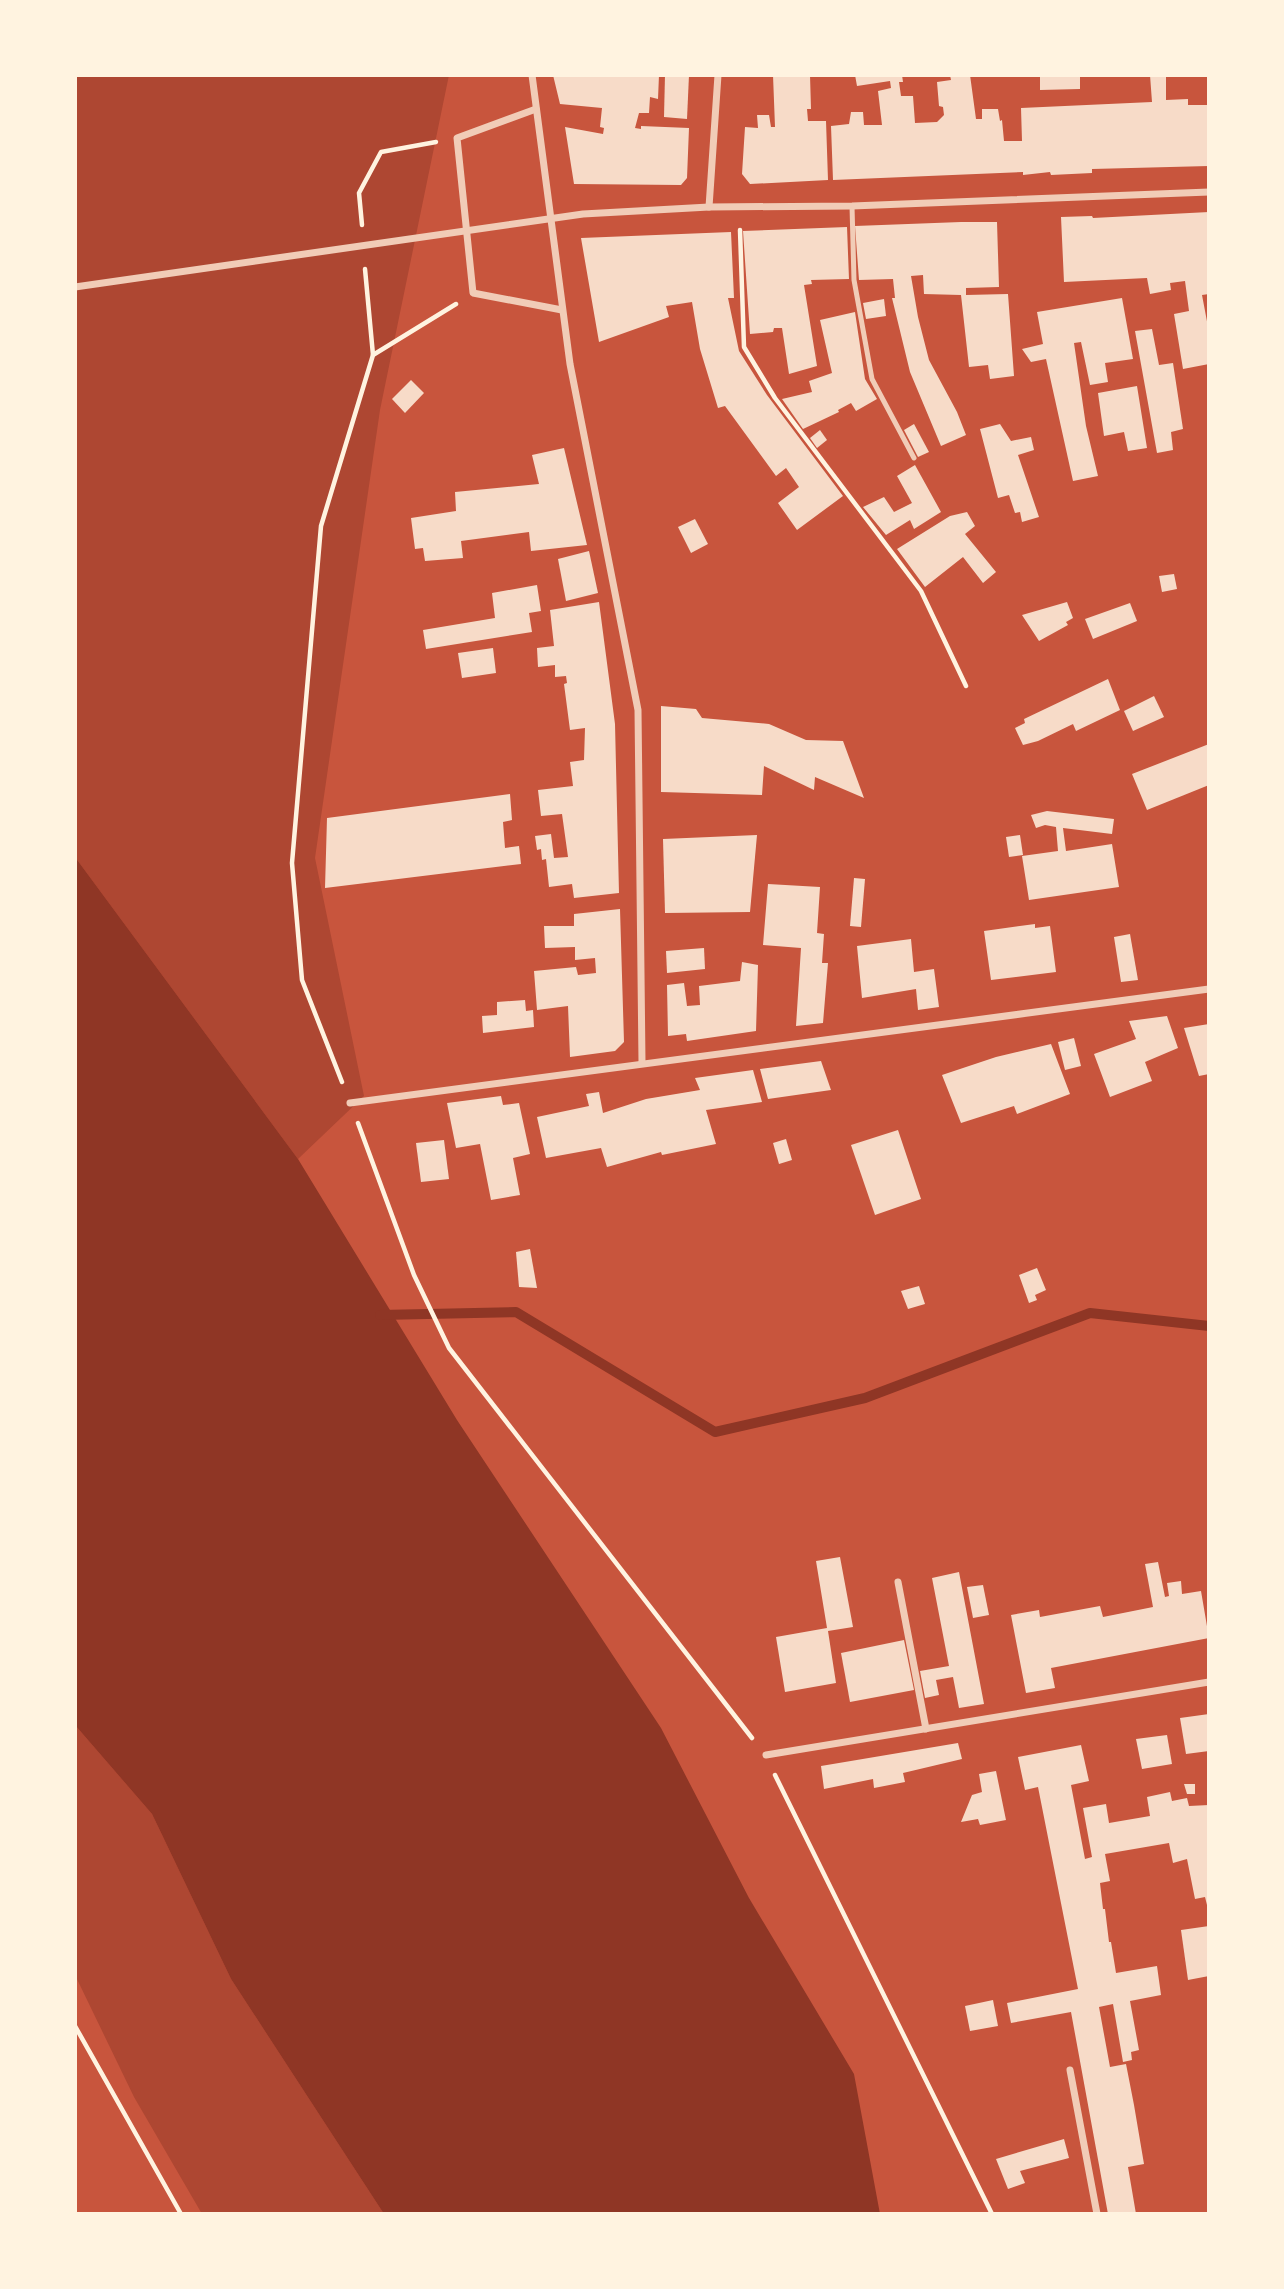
<svg xmlns="http://www.w3.org/2000/svg" width="1284" height="2289" viewBox="0 0 1284 2289" font-family="'Space Grotesk',sans-serif">
<style>
.green{fill:#ae4732}
.water{fill:#8f3625}
.lines{fill:none;stroke-linecap:round;stroke-linejoin:round}
.stream{stroke:#8f3625;stroke-width:10}
.building{fill:#f7dbc8}
.path{stroke:#fff3e0;stroke-width:4.5}
.service{stroke:#f1ccb7;stroke-width:5}
.minor{stroke:#f1ccb7;stroke-width:7}
</style>
<rect width="100%" height="100%" fill="#c8553d"/>
<g class="green">
<path d="M75 75H449L380 410 315 858 364 1096 298 1159 75 857Z"/>
<path d="M75 1725 152 1814 231 1979 384 2214H202L134 2097 75 1975Z"/>
</g>
<path class="water" d="M75 857 298 1159 457 1420 661 1728 749 1898 854 2074 880 2214H384L231 1979 152 1814 75 1725Z"/>
<g class="lines">
<path class="stream" d="M380 1315 516 1312 715 1432 865 1398 1090 1313 1209 1326"/>
</g>
<g class="building">
<path d="M553 75H659L658 99 650 97 649 113H639L635 128 641 129V126L689 128 687 178 681 185 574 184 565 127 603 134 604 128 600 127 602 108 560 104Z"/>
<path d="M665 75H689L687 119 664 117Z"/>
<path d="M773 75H810L811 109H807L808 121H826L828 180 750 184 742 174 745 127 758 128 757 115H769L771 127H775Z"/>
<path d="M855 75H902L903 82H899L901 96H913L915 123 937 122 944 115 943 107 939 106 937 82 951 80 950 75H970L976 119H982V109H998L1000 121 1002 120 1004 141H1022L1021 108 1152 102 1150 75H1166V100L1188 99V105H1209V166L1092 169V173L1051 175 1050 172 1023 175V172L833 180 831 126 849 124 851 112H863L864 125H882L878 91 891 88 890 81 857 86Z"/>
<path d="M1040 75H1080V89L1040 90Z"/>
<path d="M1209 212V294L1202 295 1209 332V364L1183 369 1174 314 1189 311 1185 281 1170 283 1171 290 1150 294 1147 278 1064 282 1061 217 1092 216 1093 218Z"/>
<path d="M961 222H997L999 287 966 288V295L1008 294 1014 376 990 379 988 365 969 367 961 295 924 294 923 275 911 276 918 317 929 360 957 412 966 435 941 446 910 372 892 298H895L893 279 859 280 855 226Z"/>
<path d="M847 227 849 279 811 280 812 284 804 285 817 366 789 374 782 328H774L773 332 750 334 743 231Z"/>
<path d="M731 232 734 298H728L739 351 767 395 843 496 797 530 778 503 799 487 786 468 776 476 725 406 718 408 700 349 692 302 666 306 669 317 599 342 581 238Z"/>
<path d="M1122 298 1133 359 1105 363 1108 382 1090 385 1081 342 1074 343 1086 426 1098 476 1073 481 1046 359 1031 362 1022 349 1043 344 1037 312Z"/>
<path d="M884 299 886 316 866 319 863 303Z"/>
<path d="M855 312 865 379 877 399 856 411 851 403 838 410 839 412 803 429 782 399 812 392 809 381 832 373 820 320Z"/>
<path d="M1152 329 1159 365 1173 363 1183 429 1171 432 1173 450 1157 453 1135 331Z"/>
<path d="M411 380 424 393 405 413 392 399Z"/>
<path d="M1137 386 1147 448 1128 451 1124 432 1104 436 1098 393Z"/>
<path d="M914 424 929 452 918 457 904 430Z"/>
<path d="M1000 424 1011 441 1031 437 1034 450 1018 455 1039 517 1022 522 1020 512 1015 513 1009 495 998 498 980 429Z"/>
<path d="M820 430 827 440 817 448 810 438Z"/>
<path d="M564 448 587 545 531 551 529 532 461 541 463 558 425 561 423 548 415 549 411 518 456 511 455 492 539 484 532 455Z"/>
<path d="M915 465 941 512 914 529 910 520 886 535 863 507 884 497 894 512 912 503 897 476Z"/>
<path d="M967 512 975 526 965 534 996 572 983 583 963 557 925 587 897 549 950 516Z"/>
<path d="M695 519 708 544 691 553 678 527Z"/>
<path d="M589 551 598 593 566 601 558 559Z"/>
<path d="M1174 574 1177 589 1162 592 1159 576Z"/>
<path d="M537 585 541 611 529 613 532 632 426 649 423 630 495 618 492 593Z"/>
<path d="M599 602 615 724 619 893 574 898 572 884 549 887 546 859 542 860 541 849 537 850 535 836 551 834 554 858 568 857 562 814 541 816 538 790 573 786 570 762 584 760 585 728 570 730 564 684 567 683 566 676 555 677V665L538 667 537 648 554 646 550 610Z"/>
<path d="M1067 602 1073 618 1066 622 1068 625 1039 641 1022 615Z"/>
<path d="M1130 603 1137 621 1093 639 1085 619Z"/>
<path d="M493 648 496 673 462 678 458 653Z"/>
<path d="M1108 679 1120 710 1076 731 1073 724 1038 741 1023 745 1015 728 1025 723 1024 719Z"/>
<path d="M1154 696 1164 717 1133 731 1124 711Z"/>
<path d="M661 706 696 709 702 718 769 724 806 740 843 741 864 798 815 777 814 790 764 766 762 795 661 792Z"/>
<path d="M1209 744V785L1147 810 1132 774Z"/>
<path d="M510 794 512 820 503 822 505 848 519 846 521 864 325 888 327 818Z"/>
<path d="M1047 811 1114 819 1112 834 1063 828 1066 851 1112 844 1119 887 1029 900 1022 856 1058 851 1056 827 1045 825 1036 828 1031 815Z"/>
<path d="M757 835 750 912 665 913 663 839Z"/>
<path d="M1020 835 1023 855 1009 857 1006 837Z"/>
<path d="M854 878 865 879 861 927 850 926Z"/>
<path d="M768 884 820 887 817 933 824 934 822 963H828L823 1023 796 1026 801 948 763 945Z"/>
<path d="M620 909 624 1042 615 1051 570 1057 568 1006 537 1010 534 971 576 967 578 975 596 973 595 958 575 960V947L545 948 544 926H574V914Z"/>
<path d="M1035 924V928L1050 926 1056 972 991 980 984 931Z"/>
<path d="M1130 934 1138 980 1121 982 1114 937Z"/>
<path d="M911 939 914 972 934 969 939 1007 918 1010 916 989 862 998 857 946Z"/>
<path d="M704 948 705 969 667 973 666 951Z"/>
<path d="M742 962 758 965 756 1031 687 1041 686 1034 668 1036 667 985 684 983 687 1006 700 1005 699 986 740 981Z"/>
<path d="M525 1000 526 1011 533 1010 534 1027 483 1033 482 1016 497 1015V1002Z"/>
<path d="M1167 1016 1178 1048 1145 1062 1152 1081 1110 1097 1094 1054 1136 1039 1129 1021Z"/>
<path d="M1209 1024V1074L1199 1076 1184 1028Z"/>
<path d="M1074 1038 1081 1066 1065 1070 1058 1042Z"/>
<path d="M1051 1044 1070 1094 1017 1114 1014 1106 961 1123 942 1075 996 1057Z"/>
<path d="M821 1061 831 1090 768 1099 760 1069Z"/>
<path d="M753 1070 762 1102 706 1110 716 1144 662 1155 661 1152 607 1167 601 1148 546 1158 537 1117 589 1106 586 1094 599 1092 603 1113 646 1099 700 1090 695 1078Z"/>
<path d="M501 1096 503 1105 519 1103 530 1154 513 1158 520 1195 491 1200 480 1144 456 1148 447 1103Z"/>
<path d="M898 1130 921 1199 875 1215 851 1145Z"/>
<path d="M786 1139 792 1160 779 1164 773 1143Z"/>
<path d="M444 1140 449 1179 421 1182 416 1143Z"/>
<path d="M530 1249 537 1288 519 1287 516 1252Z"/>
<path d="M1037 1268 1046 1290 1035 1295 1037 1300 1029 1303 1019 1275Z"/>
<path d="M919 1286 925 1304 908 1309 901 1291Z"/>
<path d="M840 1557 853 1627 828 1631 836 1683 785 1692 776 1637 827 1628 816 1561Z"/>
<path d="M1158 1562 1165 1597 1169 1596 1167 1583 1181 1581 1182 1594 1201 1591 1209 1638 1051 1668 1055 1688 1026 1693 1011 1615 1039 1610 1040 1617 1100 1606 1103 1617 1153 1607 1145 1564Z"/>
<path d="M959 1572 984 1704 959 1708 953 1677 936 1680 939 1695 925 1698 920 1671 949 1666 932 1578Z"/>
<path d="M983 1585 989 1615 973 1618 967 1587Z"/>
<path d="M904 1640 914 1690 850 1702 841 1653Z"/>
<path d="M1209 1714V1751L1186 1754 1180 1718Z"/>
<path d="M1167 1735 1172 1764 1142 1769 1136 1739Z"/>
<path d="M958 1743 962 1759 903 1773 905 1782 874 1788 873 1779 824 1789 821 1766Z"/>
<path d="M1081 1745 1089 1781 1071 1785 1085 1859 1092 1857 1083 1808 1106 1804 1109 1823 1150 1816 1147 1797 1170 1792 1172 1801 1187 1798 1189 1806 1209 1805V1913L1205 1897 1195 1899 1187 1859 1173 1863 1169 1843 1105 1854 1110 1881 1100 1883 1103 1909H1105L1109 1942H1111L1116 1973 1157 1966 1161 1995 1130 2001 1139 2050 1131 2052 1132 2060 1123 2062 1113 2004 1099 2007 1110 2067 1126 2064 1134 2105 1144 2164 1128 2167 1136 2214H1108L1071 2012 1011 2023 1007 2003 1078 1989 1038 1787 1025 1790 1018 1757Z"/>
<path d="M996 1771 1006 1820 980 1825 978 1819 961 1822 972 1795 982 1792 979 1774Z"/>
<path d="M1184 1784H1195V1794H1187Z"/>
<path d="M1209 1926V1976L1188 1980 1181 1930Z"/>
<path d="M993 2000 998 2026 970 2031 965 2006Z"/>
<path d="M1064 2139 1069 2158 1020 2171 1025 2183 1008 2189 996 2159Z"/>
</g>
<g class="lines">
<g class="path">
<path d="M362 225 359 193 381 152 436 142"/>
<path d="M740 230 744 347 775 398 921 591 966 686"/>
<path d="M365 269 373 355"/>
<path d="M342 1082 302 980 292 863 321 526 373 355 456 304"/>
<path d="M358 1123 414 1275 449 1348 752 1738"/>
<path d="M775 1775 992 2214"/>
<path d="M75 2026 181 2214"/>
</g>
<path class="service" d="M852 206 854 280 872 379 914 458"/>
<g class="minor">
<path d="M532 75 570 364 638 710 642 1062"/>
<path d="M536 109 457 138 473 293 562 310"/>
<path d="M709 207 718 75"/>
<path d="M75 287 583 214 709 207 852 206 1209 192"/>
<path d="M350 1103 1209 989"/>
<path d="M898 1582 926 1729"/>
<path d="M766 1755 1209 1682"/>
<path d="M1070 2070 1097 2214"/>
</g>
</g>
<rect width="1284" height="2289" fill="none" stroke="#fff3e0" stroke-width="154"/>
</svg>
